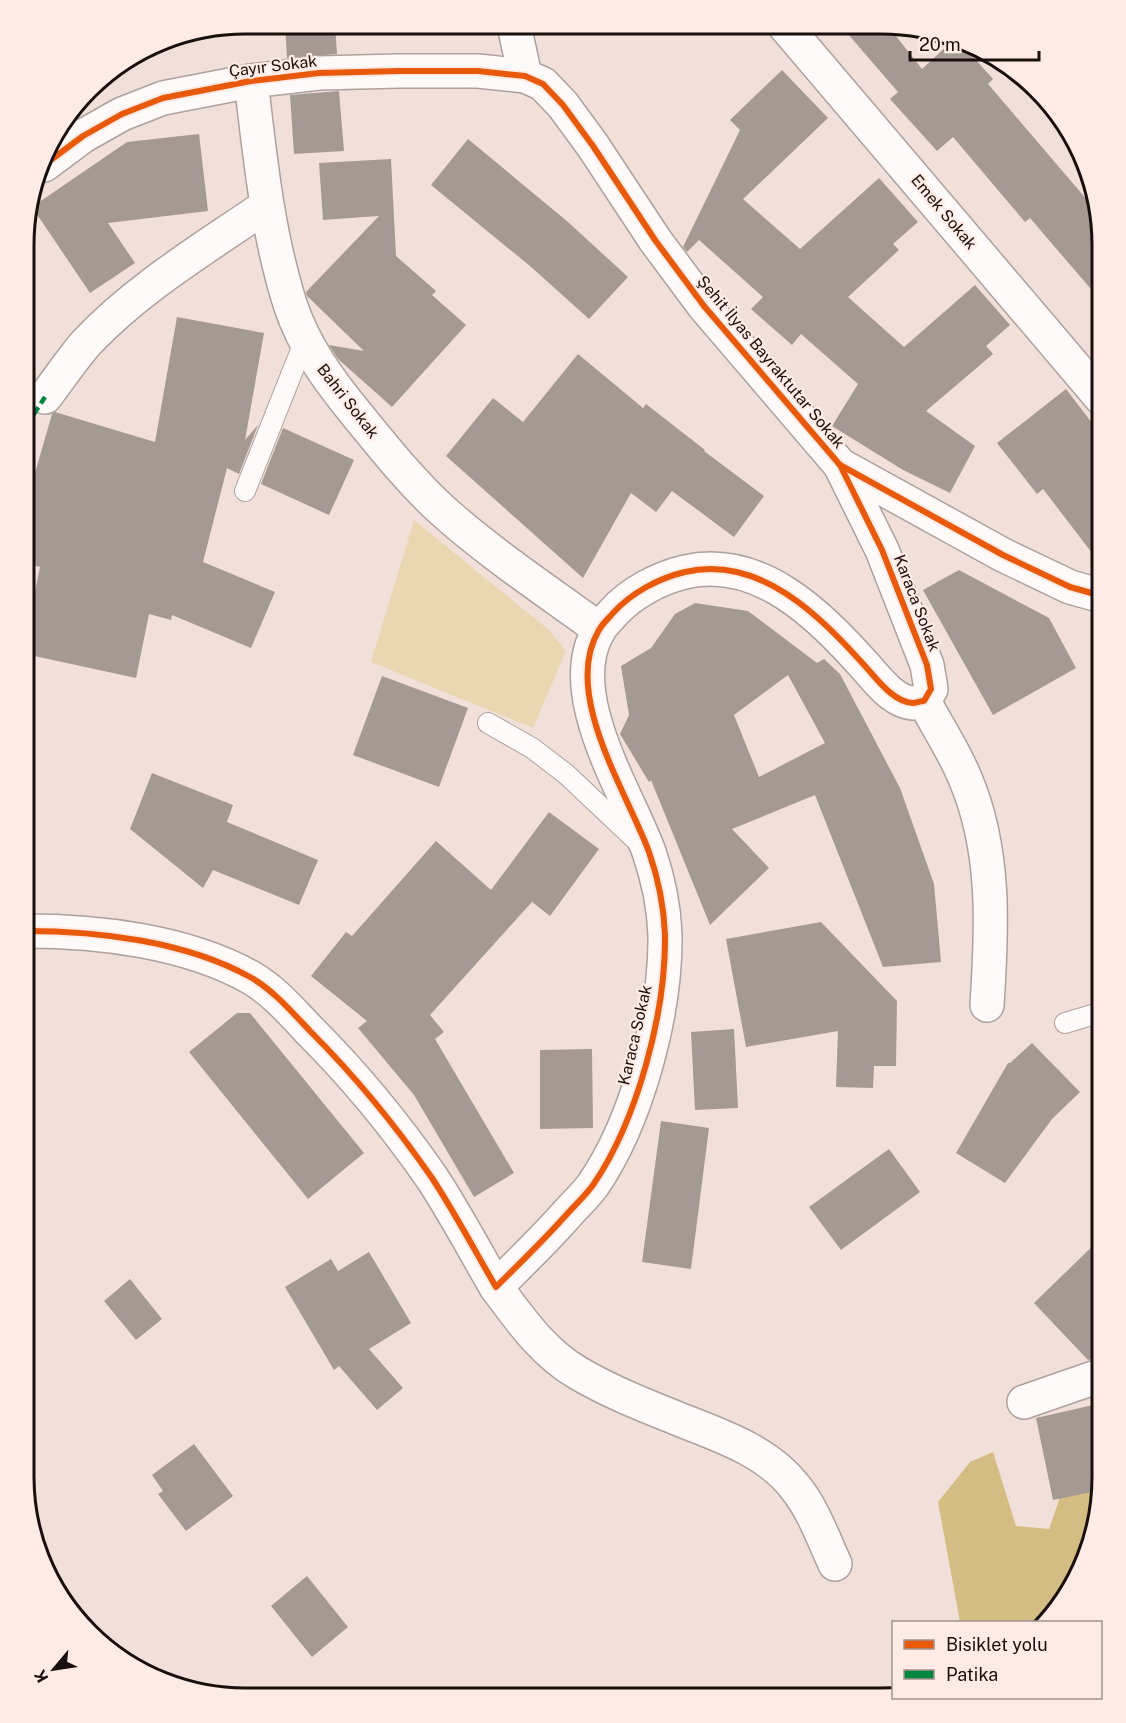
<svg xmlns="http://www.w3.org/2000/svg" width="1126" height="1723" viewBox="0 0 1126 1723" font-family="'Public Sans',sans-serif">
<style>
.green{fill:#ead7b1}
.forest{fill:#d4bc83}
.building{fill:#a59993;fill-rule:evenodd}
.lines{fill:none;stroke-linecap:round;stroke-linejoin:round}
.lane-casing{stroke:#aea19d;stroke-width:22}
.street-casing{stroke:#aea19d;stroke-width:36}
.lane{stroke:#fdfaf9;stroke-width:20}
.street{stroke:#fdfaf9;stroke-width:33}
.quiet{stroke:#00873e;stroke-width:4.5;stroke-dasharray:9 4.5;stroke-linecap:butt}
.cycleway-casing{stroke:#feebe5;stroke-width:10}
.cycleway{stroke:#e8590c;stroke-width:6}
.labels{text-anchor:middle;dominant-baseline:central;stroke-width:4.5;stroke-linejoin:round;paint-order:stroke}
.street-label{font-size:16px;fill:#190f0c;stroke:#feebe5}
.rim{fill:none;stroke:#190f0c;stroke-width:3}
</style>
<rect width="100%" height="100%" fill="#f1e0da"/>
<path class="green" d="M414 520 549 630 566 651 533 728 371 662Z"/>
<path class="forest" d="M1102 1430 1101 1492 1090 1549 1064 1601 1044 1622H960L938 1502 970 1462 993 1452 1016 1526 1049 1529 1067 1477Z"/>
<g class="building">
<path d="M285 24H335L337 54 287 58Z"/>
<path d="M841 26H888L922 69 950 43 966 49 993 79 988 84 1094 208 1102 246V302L1030 218 1025 222 953 137 937 151 890 99 898 92Z"/>
<path d="M782 70 828 118 743 199 800 249 879 178 918 222 893 244 899 250 848 297 904 347 975 285 1010 325 986 346 993 354 926 411 975 446 950 493 903 470 832 426 858 384 801 334 792 345 751 309 763 297 699 240 687 252 683 247 740 130 730 120Z"/>
<path d="M339 91 344 151 294 154 290 95Z"/>
<path d="M199 134 208 211 108 223 135 263 90 293 32 207 127 142Z"/>
<path d="M468 139 568 222 628 277 589 319 530 266 431 185Z"/>
<path d="M391 159 396 256 436 291 432 295 466 325 392 407 338 359 329 345 364 351 307 296 306 292 379 216 323 220 319 163Z"/>
<path d="M177 317 264 333 245 440 258 425 239 474 227 468 203 562 275 592 251 648 172 615 171 620 149 614 136 678 25 654V638L40 567 25 563 26 504 52 414 55 412 155 442Z"/>
<path d="M578 354 643 408 646 404 705 450 704 451 764 496 734 537 672 491 656 512 631 493 583 578 446 456 493 398 523 422Z"/>
<path d="M1066 389 1102 436V566L1043 489 1037 494 997 443Z"/>
<path d="M283 428 354 460 329 515 261 484Z"/>
<path d="M959 570 1049 618 1076 668 993 715 923 590Z"/>
<path d="M695 603 748 611 817 663 824 659 840 674 900 788 934 884 941 962 883 967 815 795 732 829 769 868 710 925 651 780 649 782 620 734 629 715 621 666 651 648 675 614ZM788 675 825 743 759 777 734 715Z"/>
<path d="M382 676 468 708 439 787 353 755Z"/>
<path d="M152 773 233 805 227 822 318 860 299 905 213 870 203 888 130 829Z"/>
<path d="M549 812 599 849 550 916 532 902 430 1015 444 1032 435 1039 514 1173 474 1197 414 1095 358 1028 367 1021 311 976 346 932 352 936 436 841 491 890Z"/>
<path d="M821 922 897 1001 896 1066H874L873 1088 836 1087 838 1031 746 1047 726 939Z"/>
<path d="M237 1013H250L364 1153 308 1199 189 1052Z"/>
<path d="M734 1029 738 1108 695 1110 691 1032Z"/>
<path d="M1032 1043 1080 1092 1052 1119 1005 1183 956 1153 1008 1063H1010Z"/>
<path d="M592 1049 593 1128 540 1129V1050Z"/>
<path d="M661 1121 709 1128 691 1269 642 1262Z"/>
<path d="M889 1149 920 1192 841 1250 809 1207Z"/>
<path d="M1102 1237V1357L1088 1360 1034 1303Z"/>
<path d="M369 1252 411 1323 369 1349 403 1388 377 1410 339 1366 334 1370 285 1287 331 1259 338 1271Z"/>
<path d="M130 1279 162 1319 136 1340 104 1301Z"/>
<path d="M1102 1403 1101 1490 1053 1500 1036 1418Z"/>
<path d="M194 1444 233 1496 186 1531 158 1494 163 1491 152 1475Z"/>
<path d="M307 1576 348 1627 312 1657 271 1606Z"/>
</g>
<g class="lines">
<defs>
<g id="lane">
<path d="M245 491 305 340"/>
<path d="M488 723 532 748 566 774 638 842"/>
<path d="M1065 1023 1102 1012"/>
</g>
<g id="street">
<path d="M514 25 525 76"/>
<path d="M785 26 1102 399"/>
<path d="M251 81C260 156 267 231 290 304 304 347 330 382 358 416 385 449 412 483 443 511 491 554 547 591 599 629"/>
<path d="M44 165 83 136 122 114 163 98 251 81 319 73 399 71H478L525 76 543 84 563 105 593 146 655 240 704 306 840 465 1003 555 1070 587 1102 596"/>
<path d="M45 397C59 379 72 359 87 342 138 288 205 248 266 206"/>
<path d="M924 701C937 726 954 751 965 778 996 850 992 929 987 1005"/>
<path d="M25 931C98 931 185 941 250 977 273 990 291 1011 310 1031 354 1075 396 1126 432 1178 455 1213 475 1251 496 1287 520 1263 544 1240 567 1214 575 1205 585 1196 593 1185 637 1121 666 1013 665 935 664 907 658 878 649 852 627 792 561 693 599 630 602 624 609 618 613 613 631 593 659 578 685 572 760 555 819 615 865 666 877 679 893 702 913 703 916 703 920 701 924 701L931 689 927 665 882 550 840 465"/>
<path d="M496 1287C520 1319 543 1353 578 1373 612 1393 649 1407 686 1422 725 1437 769 1453 795 1487 813 1509 823 1538 835 1564"/>
<path d="M1024 1402 1102 1375"/>
</g>
</defs>
<use href="#lane" class="lane-casing"/>
<use href="#street" class="street-casing"/>
<use href="#lane" class="lane"/>
<use href="#street" class="street"/>
<path class="quiet" d="M26 426 45 397"/>
<defs>
<g id="cycleway">
<path d="M44 165 83 136 122 114 163 98 251 81 319 73 399 71H478L525 76 543 84 563 105 593 146 655 240 704 306 840 465 1003 555 1070 587 1102 596"/>
<path d="M25 931C98 931 185 941 250 977 273 990 291 1011 310 1031 354 1075 396 1126 432 1178 455 1213 475 1251 496 1287 520 1263 544 1240 567 1214 575 1205 585 1196 593 1185 637 1121 666 1013 665 935 664 907 658 878 649 852 627 792 561 693 599 630 602 624 609 618 613 613 631 593 659 578 685 572 760 555 819 615 865 666 877 679 893 702 913 703 916 703 920 701 924 701L931 689 927 665 882 550 840 465"/>
</g>
</defs>
<use href="#cycleway" class="cycleway-casing"/>
<use href="#cycleway" class="cycleway"/>
</g>
<g class="labels">
<g class="street-label">
<text transform="translate(273 66) rotate(-7)">Çayır Sokak</text>
<text transform="translate(944 212) rotate(50)">Emek Sokak</text>
<text transform="translate(771 362) rotate(50)">Şehit İlyas Bayraktutar Sokak</text>
<text transform="translate(348 401) rotate(52)">Bahri Sokak</text>
<text transform="translate(917 603) rotate(69)">Karaca Sokak</text>
<text transform="translate(635 1035) rotate(-77)">Karaca Sokak</text>
</g>
</g>
<path d="M0 0H1126V1723H0ZM245 34H881A211 211 0 0 1 1092 245V1477A211 211 0 0 1 881 1688H245A211 211 0 0 1 34 1477V245A211 211 0 0 1 245 34Z" fill="#feebe5" fill-rule="evenodd"/>
<path class="rim" d="M245 34H881A211 211 0 0 1 1092 245V1477A211 211 0 0 1 881 1688H245A211 211 0 0 1 34 1477V245A211 211 0 0 1 245 34Z"/>
<rect x="892" y="1621" width="210" height="78" fill="#feebe5" stroke="#a2938e" stroke-width="1.5"/>
<rect x="904" y="1640" width="30" height="9" fill="#e8590c" stroke="#a2938e" stroke-width="1.5"/>
<text x="946" y="1651" font-size="18" fill="#190f0c">Bisiklet yolu</text>
<rect x="904" y="1670" width="30" height="9" fill="#00873e" stroke="#a2938e" stroke-width="1.5"/>
<text x="946" y="1681" font-size="18" fill="#190f0c">Patika</text>
<g transform="translate(54 1669) rotate(241)" stroke="#feebe5" stroke-width="4.5" paint-order="stroke">
<path d="M0-4.5L10 22L0 15L-10 22Z" fill="#190f0c"/>
<text y="-9" font-size="16" font-weight="bold" text-anchor="middle" fill="#190f0c">K</text>
</g>
<path d="M910 51v9h129v-9" fill="none" stroke="#190f0c" stroke-width="3"/>
<text x="919" y="51" font-size="18" fill="#190f0c" stroke="#feebe5" stroke-width="4.5" paint-order="stroke">20 m</text>
</svg>
